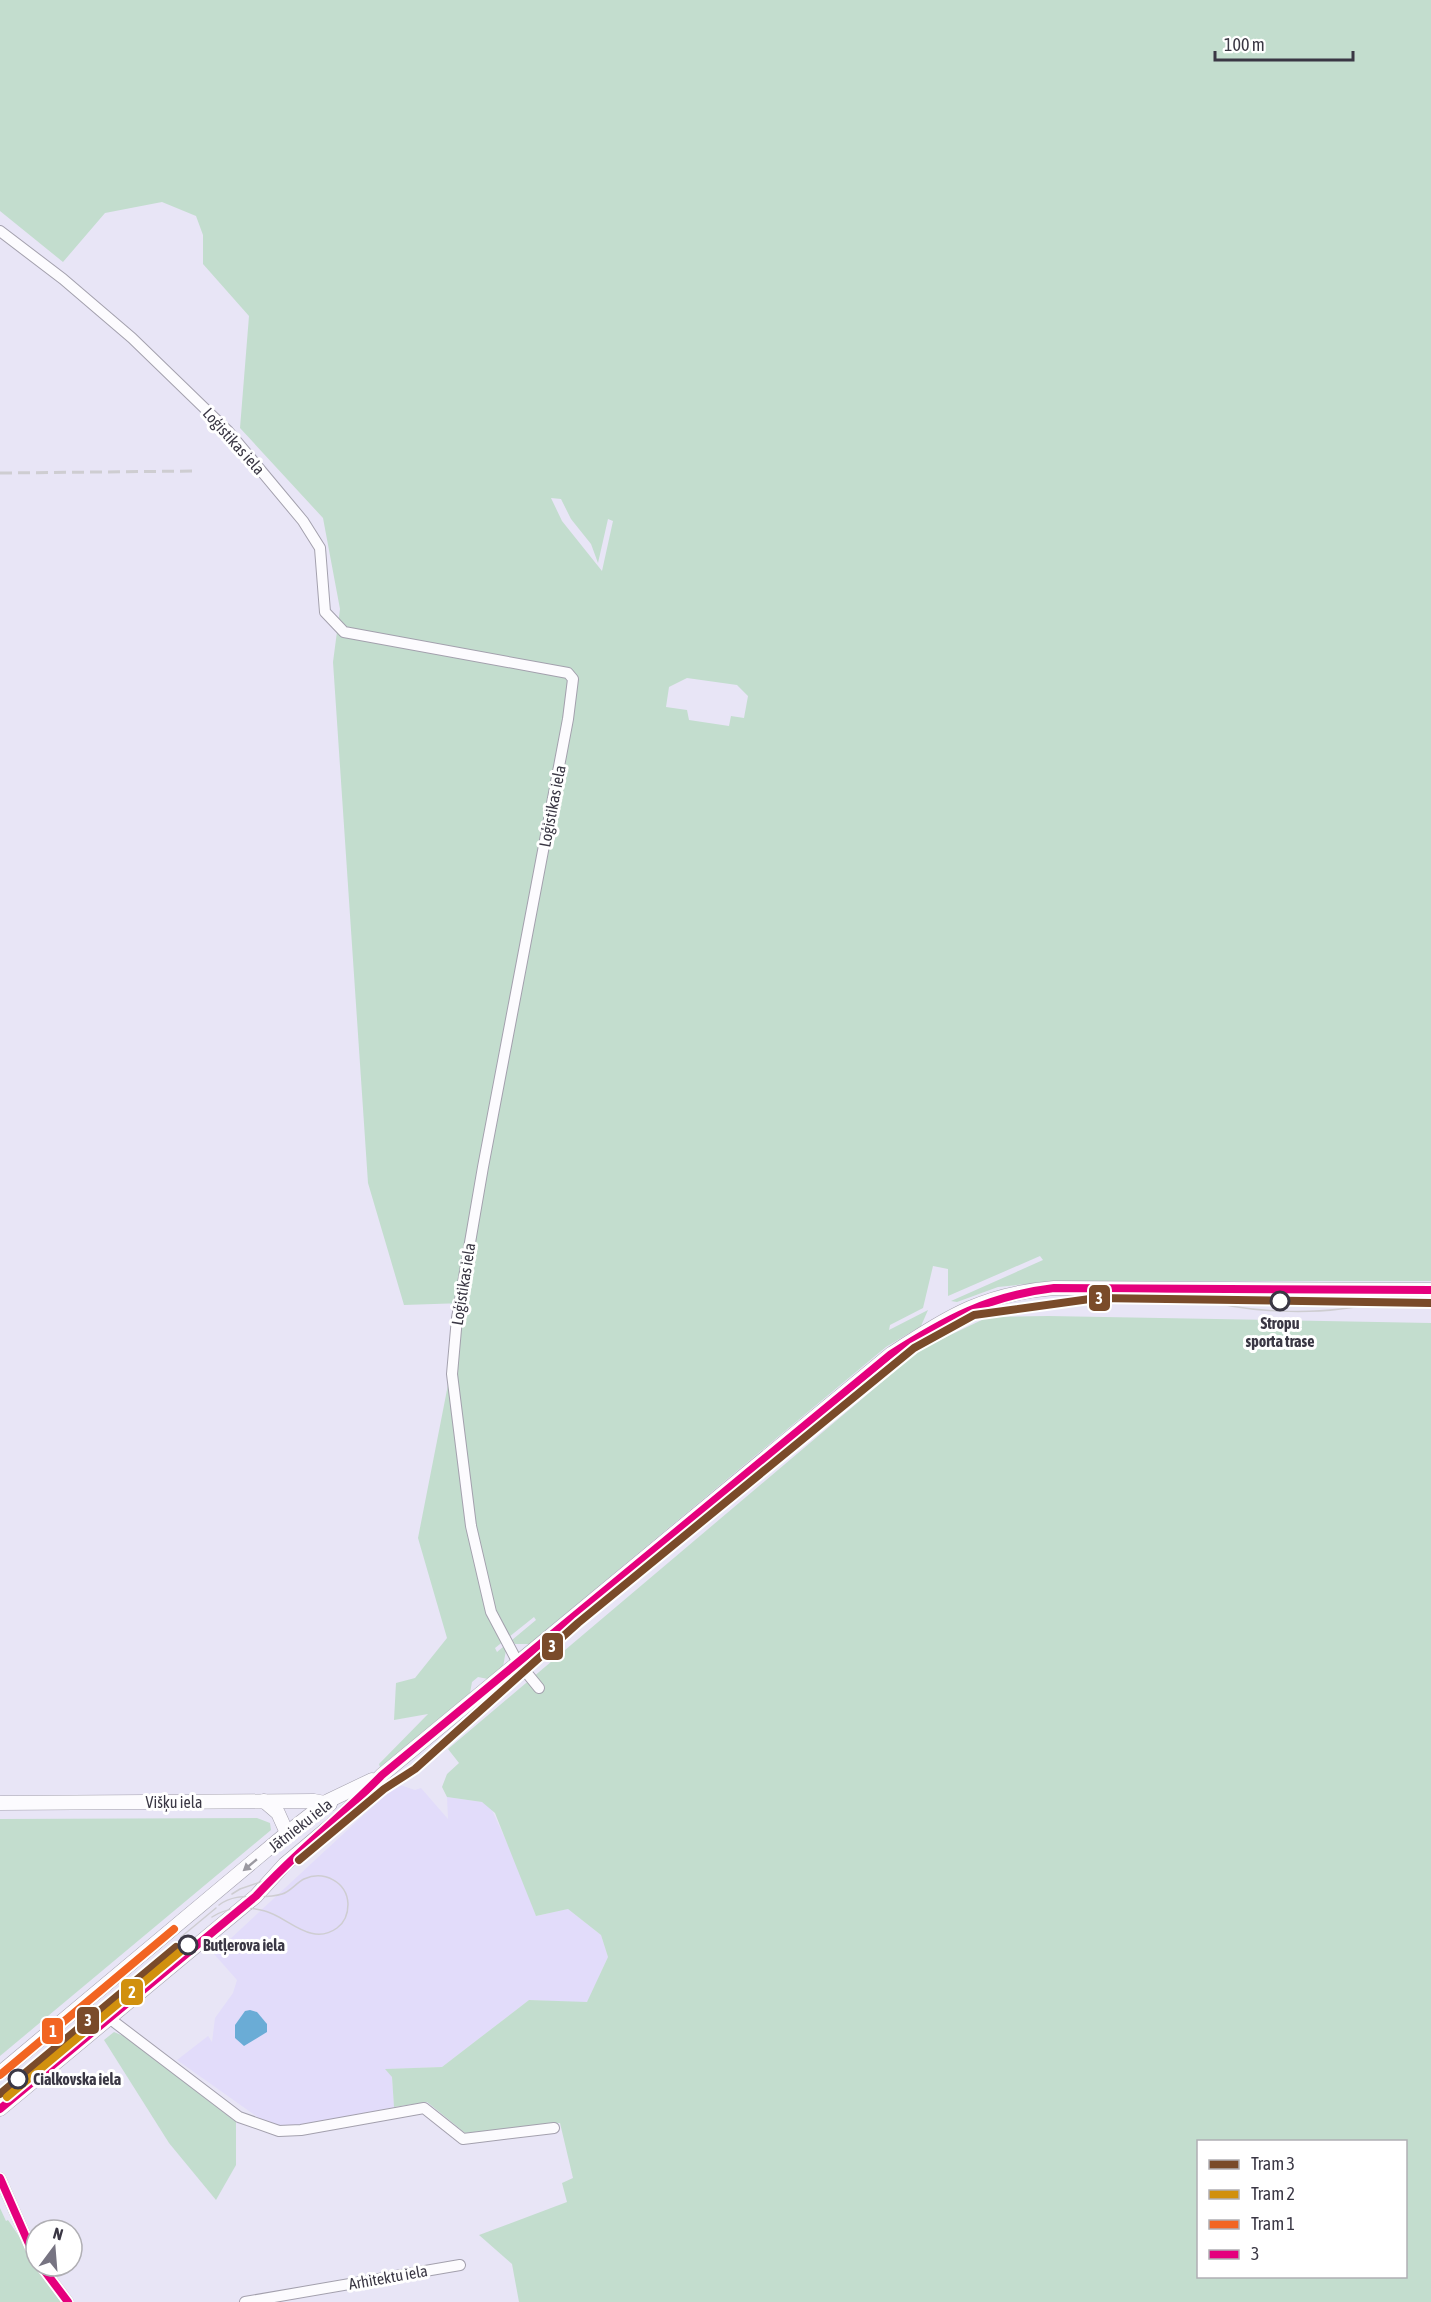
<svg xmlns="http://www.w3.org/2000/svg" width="1431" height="2302" viewBox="0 0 1431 2302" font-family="'Asap Condensed',sans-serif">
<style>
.built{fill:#e2dcfa}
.green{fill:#c3ddce;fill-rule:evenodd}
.water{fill:#6aacd6}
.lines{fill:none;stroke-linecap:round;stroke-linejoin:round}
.minor-casing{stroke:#a3a0ad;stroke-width:12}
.tertiary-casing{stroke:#a3a0ad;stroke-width:15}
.minor{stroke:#fcfbfe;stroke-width:10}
.tertiary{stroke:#fcfbfe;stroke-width:14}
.tram{stroke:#cecdd1;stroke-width:1.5}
.rail{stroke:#cecdd1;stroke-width:3;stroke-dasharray:12 6;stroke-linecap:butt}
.bus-1-casing{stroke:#fff;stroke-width:12}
.bus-1{stroke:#e5007d;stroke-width:8}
.tram-1-casing{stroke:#fff;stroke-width:12}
.tram-2-casing{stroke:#fff;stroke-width:12}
.tram-3-casing{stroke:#fff;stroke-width:12}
.tram-1{stroke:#7a4b2a;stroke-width:8}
.tram-2{stroke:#d1900e;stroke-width:8}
.tram-3{stroke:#f26522;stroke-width:8}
.oneway{fill:#9b99a1}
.stop-dot{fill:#fff;stroke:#3a3744;stroke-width:3}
.labels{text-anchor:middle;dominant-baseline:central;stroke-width:6;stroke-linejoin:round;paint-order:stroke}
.street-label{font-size:16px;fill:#3a3744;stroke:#fff}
.stop-label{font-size:16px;font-weight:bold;fill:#3a3744;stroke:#fff;text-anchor:start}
.line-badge{stroke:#fff;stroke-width:2}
.badge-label{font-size:16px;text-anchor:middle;font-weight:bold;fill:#fff}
</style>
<rect width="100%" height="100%" fill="#e8e5f6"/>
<path class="built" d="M397 1784 415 1790 421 1788 448 1819 447 1797 482 1802 491 1808 515 1860 536 1916 568 1909 601 1935 608 1957 587 2003 529 2000 442 2067 386 2069 392 2077 394 2107 291 2127 266 2123 177 2060 208 2036 212 2042 215 2018 233 1993 237 1980 214 1954Z"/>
<g class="green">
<path d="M0 0H1431V1281H1055L998 1287 957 1302 951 1301 1043 1260 1040 1256 948 1296V1269L933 1266 923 1308 890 1325 889 1330 928 1310 921 1326 886 1347 529 1644H515L512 1640 536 1620 534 1617 495 1648 497 1652 503 1647 506 1650 503 1667 488 1679 478 1677 472 1682 470 1693 380 1767 379 1764 428 1714 394 1720 396 1683 415 1678 447 1638 418 1538 464 1303 404 1305 368 1183 333 662 340 609 323 518 240 428 249 316 203 264V235L196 216 162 202 105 213 63 262 0 211ZM551 498 561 499 571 519 591 544 598 563 608 519 613 521 602 571 562 521ZM687 678 737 685 748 696 744 718 731 716 729 726 689 720 687 710 666 707 669 687Z"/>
<path d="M1048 1316 1431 1323V2302H519L512 2264 479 2235 567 2202 562 2183 573 2178 560 2123 465 2133 427 2102 394 2107 392 2077 385 2069 442 2067 529 2000 587 2002 608 1957 601 1935 568 1909 536 1916 495 1813 482 1802 447 1797 442 1787 447 1774 459 1763 448 1749 921 1349 988 1317ZM1198 2142H1406V2276H1198Z"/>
<path d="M257 1818 270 1823 271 1830 0 2056V1819Z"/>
<path d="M114 2032 126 2037 236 2122V2165L216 2200 169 2143 104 2040Z"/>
<path d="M0 2208 6 2221 8 2220C27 2247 43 2275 62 2302H0Z"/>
</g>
<path class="water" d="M250 2010 257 2012 267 2024V2032L244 2046 235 2038V2025L245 2011Z"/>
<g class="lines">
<defs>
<g id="minor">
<path d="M0 231 63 279 132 338 228 431 303 521 320 548 325 612 344 632 568 673 573 679 568 719 483 1167 457 1318 452 1374 471 1526 491 1612 517 1661 539 1688"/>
<path d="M109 2018 239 2117 279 2131 301 2130 424 2108 463 2139 554 2128"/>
<path d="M0 2178 36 2260"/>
<path d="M41 2266 68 2302"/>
<path d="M245 2302 460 2265"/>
</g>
<g id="tertiary">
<path d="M264 1801 278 1813 287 1833"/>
<path d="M0 1803 314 1801 330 1804"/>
<path d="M0 2073 287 1833 328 1801 372 1780"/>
<path d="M0 2109 256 1896 285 1864 341 1817 382 1775 891 1354C950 1316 982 1294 1054 1288L1431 1290"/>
</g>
</defs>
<use href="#minor" class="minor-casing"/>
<use href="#tertiary" class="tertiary-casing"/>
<use href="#minor" class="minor"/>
<use href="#tertiary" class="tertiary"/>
<g class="tram">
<path d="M1201 1299C1251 1314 1327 1316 1377 1302"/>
<path d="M232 1894 240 1889 278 1876 299 1860"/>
<path d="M212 1917C227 1907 248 1906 265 1911 288 1917 311 1947 337 1928 344 1923 348 1914 348 1904 347 1882 324 1870 304 1879 296 1883 290 1892 282 1894 260 1901 239 1890 219 1905"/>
<path d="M181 1937 216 1908"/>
</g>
<path class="rail" d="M0 473 193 471"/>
<defs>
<g id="bus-1">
<path d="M0 2073 65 2019"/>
<path d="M0 2109 256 1896C295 1853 341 1817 382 1775L891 1354C946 1319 988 1296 1054 1288L1431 1290"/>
<path d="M0 2178 36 2260"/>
<path d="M41 2266 68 2302"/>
</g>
</defs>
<use href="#bus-1" class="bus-1-casing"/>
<use href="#bus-1" class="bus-1"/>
<defs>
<g id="tram-1">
<path d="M299 1860 384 1789 415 1769 578 1623 914 1348 974 1315 1097 1298 1431 1303"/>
<path d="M0 2094 176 1947"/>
</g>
<path id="tram-2" d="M7 2097 188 1945"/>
<path id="tram-3" d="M0 2075 174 1929"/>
</defs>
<use href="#tram-1" class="tram-1-casing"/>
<use href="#tram-2" class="tram-2-casing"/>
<use href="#tram-3" class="tram-3-casing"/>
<use href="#tram-1" class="tram-1"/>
<use href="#tram-2" class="tram-2"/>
<use href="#tram-3" class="tram-3"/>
</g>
<defs><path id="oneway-solid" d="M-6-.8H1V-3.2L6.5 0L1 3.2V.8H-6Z" transform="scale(1.5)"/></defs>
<use class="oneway" href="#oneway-solid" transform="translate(250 1865) rotate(140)"/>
<g class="stop-dot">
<circle cx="1280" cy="1301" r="9"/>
<circle cx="188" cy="1945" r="9"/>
<circle cx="18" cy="2079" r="9"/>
</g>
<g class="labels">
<g class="street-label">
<text transform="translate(234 441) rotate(48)">Loģistikas iela</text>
<text transform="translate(552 806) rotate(-79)">Loģistikas iela</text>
<text transform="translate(463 1284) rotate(-81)">Loģistikas iela</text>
<text x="174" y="1802">Višķu iela</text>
<text transform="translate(300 1825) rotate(-38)">Jātnieku iela</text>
<text transform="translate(388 2277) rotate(-10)">Arhitektu iela</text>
</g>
<g class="stop-label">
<text x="1280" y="1323" text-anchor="middle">Stropu<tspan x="1280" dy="18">sporta trase</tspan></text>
<text x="203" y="1945">Butļerova iela</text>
<text x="33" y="2079">Cialkovska iela</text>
</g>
</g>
<g class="line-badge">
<rect x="1088" y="1284" width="23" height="28" rx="6" fill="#7a4b2a"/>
<rect x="541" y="1632" width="23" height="29" rx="6" fill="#7a4b2a"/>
<rect x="120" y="1978" width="24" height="28" rx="6" fill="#d1900e"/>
<rect x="76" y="2006" width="24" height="29" rx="6" fill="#7a4b2a"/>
<rect x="41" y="2017" width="23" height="28" rx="6" fill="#f26522"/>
</g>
<g class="badge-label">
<text x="1099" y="1304">3</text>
<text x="552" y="1652">3</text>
<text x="132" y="1998">2</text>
<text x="88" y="2026">3</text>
<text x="53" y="2037">1</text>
</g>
<rect x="1197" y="2140" width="210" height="138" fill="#ffffff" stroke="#b0afb4" stroke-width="1.5"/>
<rect x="1209" y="2160" width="30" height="9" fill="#7a4b2a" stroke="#b0afb4" stroke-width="1.5"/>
<text x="1251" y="2170" font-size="18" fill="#3a3744">Tram 3</text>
<rect x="1209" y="2190" width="30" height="9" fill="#d1900e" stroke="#b0afb4" stroke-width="1.5"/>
<text x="1251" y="2200" font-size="18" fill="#3a3744">Tram 2</text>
<rect x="1209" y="2220" width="30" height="9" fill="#f26522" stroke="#b0afb4" stroke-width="1.5"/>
<text x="1251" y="2230" font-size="18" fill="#3a3744">Tram 1</text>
<rect x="1209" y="2250" width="30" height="9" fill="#e5007d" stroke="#b0afb4" stroke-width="1.5"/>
<text x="1251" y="2260" font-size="18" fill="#3a3744">3</text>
<g transform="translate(54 2248) rotate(16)"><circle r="28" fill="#ffffff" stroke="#b0afb4" stroke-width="1.5"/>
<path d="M0-4.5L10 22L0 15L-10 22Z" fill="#777482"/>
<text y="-9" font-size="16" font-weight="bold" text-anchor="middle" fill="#3a3744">N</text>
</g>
<path d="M1215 51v9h138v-9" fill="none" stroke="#3a3744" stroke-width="3"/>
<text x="1224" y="51" font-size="18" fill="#3a3744" stroke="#ffffff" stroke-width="4.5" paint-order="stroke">100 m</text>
</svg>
